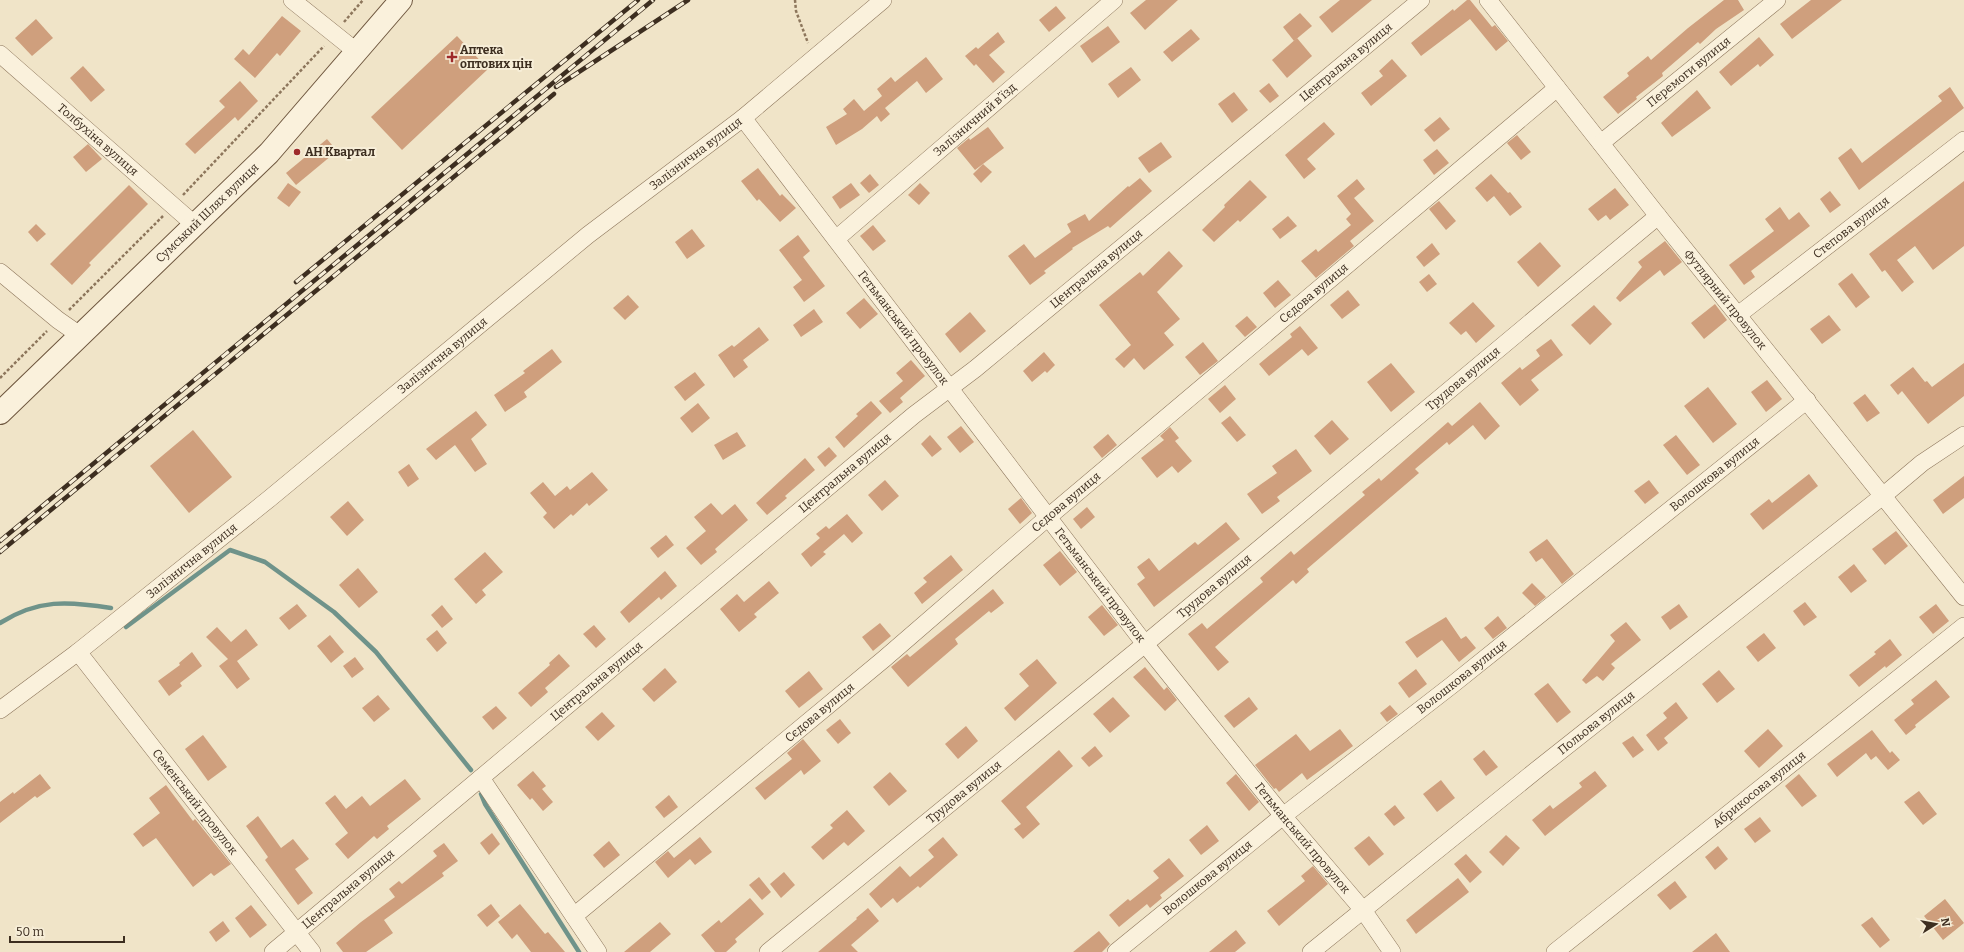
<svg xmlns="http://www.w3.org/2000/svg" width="1964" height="952" viewBox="0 0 1964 952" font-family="Bitter,serif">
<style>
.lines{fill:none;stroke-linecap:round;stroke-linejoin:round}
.stream{stroke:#6f938a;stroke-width:4.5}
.building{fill:#cf9f7d}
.minor-casing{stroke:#8d765c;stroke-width:18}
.secondary-casing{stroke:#6f573f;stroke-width:24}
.path{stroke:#8d765c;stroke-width:2.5;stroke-dasharray:3 2;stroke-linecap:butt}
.minor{stroke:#faf1dc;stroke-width:17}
.secondary{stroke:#faf1dc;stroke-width:22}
.rail-casing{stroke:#3d2e20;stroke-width:4.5}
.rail{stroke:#f7eed8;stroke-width:3;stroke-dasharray:9;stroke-linecap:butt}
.poi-dot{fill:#9e2a2b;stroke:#f7eed8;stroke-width:1.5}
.labels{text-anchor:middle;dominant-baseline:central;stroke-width:4;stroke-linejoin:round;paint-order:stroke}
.poi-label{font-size:12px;font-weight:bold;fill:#3d2e20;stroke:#f7eed8;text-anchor:start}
.street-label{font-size:12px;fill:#3d2e20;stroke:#f7eed8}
</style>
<rect width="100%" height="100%" fill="#f0e4c8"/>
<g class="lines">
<g class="stream">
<path d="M0 623C38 599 68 601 111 608"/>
<path d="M126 627 230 550 265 562 334 612 376 652 471 770"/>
<path d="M481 794 485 804 579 952"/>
</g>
</g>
<g class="building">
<path d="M1146 0H1178L1145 30 1130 13Z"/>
<path d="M1340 0H1372L1332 33 1319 17Z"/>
<path d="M1467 0H1470L1492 27 1495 25 1508 41 1496 51 1470 19 1421 56 1411 43 1453 9 1454 11Z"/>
<path d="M1724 0H1738L1744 10 1716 29 1700 44 1698 42 1662 73 1663 76 1636 97 1637 99 1618 114 1603 97 1629 76 1627 73 1648 56 1651 60 1688 28Z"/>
<path d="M1811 0H1842L1792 39 1780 24Z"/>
<path d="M1056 6 1066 18 1049 32 1039 20Z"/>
<path d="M1300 13 1312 26 1294 41 1283 27Z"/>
<path d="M282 16 301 31 280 56 277 53 255 78 234 59 243 49 249 55Z"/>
<path d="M36 19 53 38 32 56 15 38Z"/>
<path d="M1108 26 1120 42 1092 63 1080 46Z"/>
<path d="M1191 29 1200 39 1172 62 1163 52Z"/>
<path d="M998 32 1005 42 989 55 1005 72 993 83 976 64 974 66 965 56 976 47 978 49Z"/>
<path d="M457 36 488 69 402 150 371 117Z"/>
<path d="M1759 37 1774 55 1760 67 1758 64 1731 86 1719 72Z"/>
<path d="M1297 38 1312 56 1287 78 1272 60Z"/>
<path d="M926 57 943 79 926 93 917 81 885 108 890 114 881 122 877 116 862 129 836 145 826 127 847 114 843 109 854 99 864 111 882 96 877 89 891 77 895 82Z"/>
<path d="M1392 59 1407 76 1371 106 1361 93 1383 76 1379 71Z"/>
<path d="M83 66 105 90 91 102 70 78Z"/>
<path d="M1131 67 1141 80 1118 98 1108 84Z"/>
<path d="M240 81 258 101 238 121 235 117 195 154 185 144 225 107 219 101Z"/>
<path d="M1269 83 1279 96 1270 103 1259 91Z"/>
<path d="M1950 87 1964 108 1859 190 1838 158 1851 148 1862 163 1942 101 1938 96Z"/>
<path d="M1697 90 1711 108 1672 137 1661 123Z"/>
<path d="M1234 92 1248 110 1232 123 1218 104Z"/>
<path d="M1440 117 1450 129 1434 142 1424 130Z"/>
<path d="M1324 122 1335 134 1307 159 1316 169 1304 179 1285 155Z"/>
<path d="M988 127 1004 148 975 170 957 148 969 138 970 140Z"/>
<path d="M1517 135 1531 152 1521 160 1507 143Z"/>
<path d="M327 139 337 151 296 185 286 173Z"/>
<path d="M1161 142 1172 157 1149 173 1138 158Z"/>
<path d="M88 144 102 159 86 172 73 157Z"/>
<path d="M1437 149 1449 163 1434 175 1423 160Z"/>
<path d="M983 164 992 172 981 183 973 174Z"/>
<path d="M758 168 780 196 782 194 796 208 780 222 759 199 757 201 741 181Z"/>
<path d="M870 174 879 185 869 193 860 183Z"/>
<path d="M1491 174 1508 193 1510 192 1522 207 1510 216 1494 196 1487 202 1475 188Z"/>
<path d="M1140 178 1152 191 1110 228 1108 226 1072 248 1073 249 1044 271 1046 273 1030 285 1008 256 1024 244 1035 258 1071 232 1067 224 1085 214 1089 221 1128 186 1129 187Z"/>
<path d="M1357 179 1365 189 1354 198 1374 221 1350 241 1354 246 1316 278 1301 261 1316 249 1318 252 1351 225 1346 219 1351 214 1337 196Z"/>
<path d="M1250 180 1267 197 1240 222 1238 220 1214 242 1202 230 1225 207 1224 205Z"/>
<path d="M1964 181V246L1933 270 1915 246 1897 260 1914 282 1902 292 1885 270 1882 272 1869 254Z"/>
<path d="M288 183 301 192 289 207 277 198Z"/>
<path d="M851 183 860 195 840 209 832 197Z"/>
<path d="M920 183 930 193 919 205 908 195Z"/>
<path d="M129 185 148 204 89 263 91 265 72 285 50 264Z"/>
<path d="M1615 188 1629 205 1610 220 1606 215 1598 221 1588 209Z"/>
<path d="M1830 191 1841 205 1830 213 1820 199Z"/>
<path d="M1439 201 1456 221 1446 230 1429 209Z"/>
<path d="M1780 207 1789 220 1799 212 1810 226 1751 271 1755 277 1744 285 1729 265 1774 231 1765 219Z"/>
<path d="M1288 216 1297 226 1280 239 1272 229Z"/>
<path d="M36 224 46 234 37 242 28 232Z"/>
<path d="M873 225 886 241 873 251 860 236Z"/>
<path d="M692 229 705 246 687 259 675 242Z"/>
<path d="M798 235 810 251 803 257 825 286 804 302 793 287 802 280 779 250Z"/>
<path d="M1665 241 1682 262 1664 276 1660 270 1620 302 1616 298 1642 267 1638 262Z"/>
<path d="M1540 242 1561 266 1538 287 1517 262Z"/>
<path d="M1432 243 1440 254 1424 267 1416 257Z"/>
<path d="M1169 251 1183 266 1157 292 1180 319 1164 333 1174 345 1144 370 1134 358 1124 368 1115 359 1131 345 1099 305 1140 272 1143 276Z"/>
<path d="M1852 273 1870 297 1856 308 1838 284Z"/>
<path d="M1429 274 1437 284 1427 292 1419 282Z"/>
<path d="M1278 280 1291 295 1275 308 1263 293Z"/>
<path d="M1348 290 1360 305 1342 319 1330 305Z"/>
<path d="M628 295 639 307 625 320 613 308Z"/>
<path d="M864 298 878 314 860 329 846 313Z"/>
<path d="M1473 302 1495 326 1476 343 1466 331 1461 335 1449 323Z"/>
<path d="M1715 304 1727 320 1704 339 1691 323Z"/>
<path d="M1594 305 1612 324 1590 345 1571 325Z"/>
<path d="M814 309 823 322 801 337 793 325Z"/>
<path d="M970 312 986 331 960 353 945 334Z"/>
<path d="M1829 315 1841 330 1822 344 1810 329Z"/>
<path d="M1247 316 1257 327 1245 337 1235 326Z"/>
<path d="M1300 326 1318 348 1308 356 1302 349 1269 376 1259 364 1292 337 1290 334Z"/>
<path d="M759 327 769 340 743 360 748 367 734 378 718 355 732 345 734 347Z"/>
<path d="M1551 339 1563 355 1531 380 1539 390 1520 406 1501 383 1520 367 1522 370 1540 356 1536 350Z"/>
<path d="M1203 342 1218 361 1200 375 1185 357Z"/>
<path d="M552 349 562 362 524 392 527 397 505 412 494 395 525 373 523 371Z"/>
<path d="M1044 352 1055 365 1047 373 1045 371 1032 382 1023 371Z"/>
<path d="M911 360 925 376 900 398 903 402 890 413 879 401 903 381 896 373Z"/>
<path d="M1391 363 1415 392 1391 412 1367 382Z"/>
<path d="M1964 363V396L1928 424 1902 391 1898 395 1890 385 1913 367 1925 382 1927 381 1932 387Z"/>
<path d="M695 372 705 385 685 401 674 387Z"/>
<path d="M1767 380 1782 399 1766 412 1751 392Z"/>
<path d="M1225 385 1236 399 1220 413 1208 399Z"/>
<path d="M1708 387 1737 424 1713 443 1684 406Z"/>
<path d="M1865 394 1880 413 1867 422 1853 403Z"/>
<path d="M871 401 882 413 844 448 835 437 858 416 856 414Z"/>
<path d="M1480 402 1500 426 1485 440 1473 425 1449 445 1447 442 1415 469 1419 473 1307 569 1309 572 1296 584 1293 580 1215 647 1229 662 1218 671 1188 634 1202 623 1207 629 1263 582 1260 578 1291 551 1294 555 1365 495 1362 492 1379 478 1381 481 1448 422 1452 426Z"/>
<path d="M698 403 710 418 692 433 680 418Z"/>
<path d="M476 411 487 425 471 439 487 464 475 472 455 445 436 460 426 449Z"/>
<path d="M1230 416 1246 435 1237 442 1221 423Z"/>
<path d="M1332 420 1349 439 1330 455 1314 436Z"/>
<path d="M961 426 974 442 960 453 947 437Z"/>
<path d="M1170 427 1179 438 1175 441 1192 461 1178 473 1172 466 1157 478 1141 458 1164 440 1160 436Z"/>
<path d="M193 430 232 477 189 513 150 466Z"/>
<path d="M737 432 746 446 723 460 714 445Z"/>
<path d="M1108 434 1117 445 1102 458 1093 447Z"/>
<path d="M930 435 942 449 932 457 921 444Z"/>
<path d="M1676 435 1700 465 1687 475 1663 445Z"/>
<path d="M829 447 837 456 825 467 817 457Z"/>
<path d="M1296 449 1312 471 1277 497 1280 501 1262 514 1247 494 1277 473 1272 466Z"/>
<path d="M805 458 815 470 785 496 787 498 767 515 756 503Z"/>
<path d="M409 464 419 479 408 487 398 472Z"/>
<path d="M592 472 608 490 589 506 587 503 573 516 571 514 554 529 543 517 547 513 530 493 543 482 555 496 567 486 570 490Z"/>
<path d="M1809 474 1818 486 1763 530 1750 514 1769 499 1772 503Z"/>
<path d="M1964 476V498L1943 514 1933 500Z"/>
<path d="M885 480 899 496 882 511 868 495Z"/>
<path d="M1649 480 1659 493 1645 504 1634 491Z"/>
<path d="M1021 498 1032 513 1020 524 1008 509Z"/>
<path d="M348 501 364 520 347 536 330 517Z"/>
<path d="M711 503 722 515 735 504 748 520 715 549 717 552 701 565 686 548 706 531 694 517Z"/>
<path d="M1087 507 1095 517 1081 529 1073 519Z"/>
<path d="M847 514 863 533 852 543 844 534 823 552 826 554 811 567 801 554 820 538 816 534 826 526 829 529Z"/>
<path d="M1226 522 1240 539 1154 607 1137 584 1145 578 1137 567 1149 558 1159 571 1195 542 1198 545Z"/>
<path d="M1896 531 1908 546 1885 565 1872 549Z"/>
<path d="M666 535 674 545 658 558 650 548Z"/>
<path d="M1547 539 1574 574 1562 584 1542 558 1536 562 1529 552Z"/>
<path d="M1060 551 1077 572 1060 586 1043 565Z"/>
<path d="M485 552 503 572 482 590 486 595 476 604 454 579Z"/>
<path d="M951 555 963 570 922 604 914 593 927 582 923 578Z"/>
<path d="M1854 564 1867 581 1851 593 1838 577Z"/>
<path d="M358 568 378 592 359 608 339 585Z"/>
<path d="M665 571 677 586 661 600 659 597 629 623 620 612Z"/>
<path d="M769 581 779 593 754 614 757 617 739 632 720 609 737 594 744 602Z"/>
<path d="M1532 583 1546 597 1535 606 1522 593Z"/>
<path d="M993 589 1004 603 991 613 989 611 955 639 958 644 908 687 891 667 907 654 910 657Z"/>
<path d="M1805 602 1817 617 1804 626 1793 611Z"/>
<path d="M297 604 307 616 289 630 279 618Z"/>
<path d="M1679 604 1688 617 1670 630 1661 617Z"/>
<path d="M1936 604 1949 621 1933 634 1919 617Z"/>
<path d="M442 605 453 619 442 628 431 615Z"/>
<path d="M1102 605 1118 625 1104 636 1088 617Z"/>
<path d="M1498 616 1507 628 1493 639 1484 628Z"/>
<path d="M1446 617 1461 639 1466 636 1476 648 1459 662 1442 640 1417 658 1405 642Z"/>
<path d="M1626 622 1641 640 1611 664 1615 668 1603 681 1597 676 1586 684 1582 680 1615 641 1610 635Z"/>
<path d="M880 623 891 636 873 651 862 637Z"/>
<path d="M594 625 606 639 596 648 583 634Z"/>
<path d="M217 627 231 642 246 629 258 645 237 661 250 679 237 689 219 666 228 659 206 637Z"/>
<path d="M437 630 447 643 437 652 426 639Z"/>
<path d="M1764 633 1776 648 1758 662 1746 647Z"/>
<path d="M330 635 344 652 331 663 317 646Z"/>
<path d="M1890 639 1902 655 1886 668 1885 666 1859 687 1849 675 1876 654 1874 652Z"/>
<path d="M192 652 202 666 180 683 182 686 169 696 158 681 180 665 179 663Z"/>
<path d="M559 654 570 666 545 688 548 692 531 707 518 693 550 665 549 663Z"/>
<path d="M355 657 364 669 352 678 343 666Z"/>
<path d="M1037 659 1057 683 1015 721 1004 708 1029 686 1019 674Z"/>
<path d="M1145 667 1164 690 1167 687 1177 700 1165 711 1133 677Z"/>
<path d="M665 668 677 682 654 702 642 689Z"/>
<path d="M1416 669 1427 684 1409 698 1398 683Z"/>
<path d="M1719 670 1735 689 1717 703 1702 684Z"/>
<path d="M809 671 823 689 799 708 785 691Z"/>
<path d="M1936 680 1950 697 1915 725 1916 727 1906 735 1894 720 1914 704 1911 700Z"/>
<path d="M1548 683 1571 712 1557 723 1534 694Z"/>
<path d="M378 695 390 709 374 722 362 708Z"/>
<path d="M1113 697 1130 716 1110 733 1093 714Z"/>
<path d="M1249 697 1258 709 1234 728 1224 716Z"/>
<path d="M1676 702 1688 718 1664 738 1668 743 1658 751 1646 735 1667 718 1663 713Z"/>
<path d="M1390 705 1398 714 1387 722 1380 713Z"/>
<path d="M496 706 507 718 493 730 482 717Z"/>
<path d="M602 712 615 726 598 741 585 727Z"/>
<path d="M840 719 851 733 838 744 826 730Z"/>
<path d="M966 726 978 741 958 759 945 744Z"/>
<path d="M1340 729 1353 746 1307 780 1302 773 1279 792 1276 788 1274 789 1255 765 1296 734 1310 751Z"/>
<path d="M1768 729 1783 746 1759 768 1744 751Z"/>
<path d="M1872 730 1890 753 1892 751 1900 760 1888 770 1876 756 1871 760 1866 753 1837 777 1827 764Z"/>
<path d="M203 735 227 767 208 781 185 749Z"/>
<path d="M1633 736 1644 750 1633 758 1622 743Z"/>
<path d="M803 739 821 761 804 775 801 770 765 800 755 788 792 759 787 753Z"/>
<path d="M1095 746 1103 756 1089 767 1081 758Z"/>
<path d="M1059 750 1073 766 1026 807 1040 824 1023 839 1014 829 1021 824 1001 801Z"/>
<path d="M1484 750 1498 767 1486 776 1473 759Z"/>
<path d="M533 771 546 786 542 789 553 802 543 811 532 798 530 800 517 785Z"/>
<path d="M1595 771 1607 786 1545 836 1532 820 1550 805 1553 809 1582 787 1579 783Z"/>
<path d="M890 772 907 791 889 806 873 787Z"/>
<path d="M40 774 51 788 37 798 35 796 0 823V802L13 792 14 794Z"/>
<path d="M1236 774 1259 802 1249 811 1226 783Z"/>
<path d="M1799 774 1817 796 1802 807 1785 786Z"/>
<path d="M405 779 421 799 387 826 389 829 377 839 374 836 348 859 335 844 348 833 325 803 335 795 346 809 362 796 370 806Z"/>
<path d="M1441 780 1455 798 1437 812 1423 794Z"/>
<path d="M166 785 193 821 195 819 231 864 214 876 211 873 193 887 156 838 143 847 133 834 160 813 149 798Z"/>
<path d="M1919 791 1937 814 1923 825 1904 802Z"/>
<path d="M669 795 678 807 664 818 655 807Z"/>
<path d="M1395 805 1405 818 1394 826 1384 814Z"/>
<path d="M847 810 865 831 848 846 844 842 823 860 811 847 833 828 830 825Z"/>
<path d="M258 816 281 848 293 839 309 859 295 869 313 893 298 905 265 860 268 857 246 826Z"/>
<path d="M1760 817 1771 831 1755 843 1744 829Z"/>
<path d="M1207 825 1219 841 1201 855 1189 840Z"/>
<path d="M492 833 500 844 489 855 480 843Z"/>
<path d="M1506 835 1520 848 1503 866 1489 852Z"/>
<path d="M1369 836 1384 854 1369 866 1354 848Z"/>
<path d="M700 837 712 852 695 865 690 859 668 878 655 862 668 851 674 858Z"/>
<path d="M943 837 958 855 920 888 918 886 897 903 893 898 881 908 869 894 900 866 910 877 934 857 928 850Z"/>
<path d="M609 841 620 855 604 868 593 855Z"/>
<path d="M444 843 458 861 442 873 444 876 384 920 393 933 366 952H343L336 943 361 922 395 897 389 889 399 881 402 884 437 856 433 851Z"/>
<path d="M1718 846 1728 859 1715 870 1705 857Z"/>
<path d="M1466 854 1482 872 1470 883 1454 864Z"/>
<path d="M1169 858 1184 876 1160 895 1162 898 1150 908 1147 904 1119 927 1109 915 1128 899 1130 901 1159 878 1153 871Z"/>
<path d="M1313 866 1328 884 1279 926 1267 911 1305 881 1301 876Z"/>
<path d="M784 872 795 885 781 898 770 884Z"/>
<path d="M759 877 771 892 762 900 749 885Z"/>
<path d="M1458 878 1469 892 1416 934 1406 920Z"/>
<path d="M1675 881 1687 897 1670 910 1657 895Z"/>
<path d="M750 898 764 914 735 939 737 942 726 952H715L701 935 719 920 721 923Z"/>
<path d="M1945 899 1964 923 1943 940 1924 916Z"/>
<path d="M491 904 500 916 487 927 477 915Z"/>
<path d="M520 904 545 934 548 932 565 952H531L517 934 512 939 498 922Z"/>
<path d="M251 905 267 925 250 938 235 918Z"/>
<path d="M868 908 879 921 851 945 858 952H818L857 919 856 918Z"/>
<path d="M1872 917 1890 940 1880 948 1861 925Z"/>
<path d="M223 921 230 931 216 942 209 932Z"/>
<path d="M660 922 671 934 650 952H624Z"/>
<path d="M1236 930 1246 943 1235 952H1209Z"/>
<path d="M1099 931 1110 944 1102 952H1073Z"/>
<path d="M1716 933 1730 952H1692Z"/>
</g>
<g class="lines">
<defs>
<g id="minor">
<path d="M292 0 357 52"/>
<path id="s1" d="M1488 0 1658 216 1964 597"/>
<path id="s2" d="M0 54 195 225"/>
<path id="s3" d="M743 118 1145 644 1283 816 1363 910 1392 952"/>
<path id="s4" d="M1601 143 1777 0"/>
<path id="s5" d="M836 239 1114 0"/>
<path d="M0 272 58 320 81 336"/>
<path id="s6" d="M1738 315 1964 140"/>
<path id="s7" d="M78 652 312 952"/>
<path id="s8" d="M0 710 78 652 269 499 588 235 743 118 883 0"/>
<path d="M481 778 598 952"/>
<path id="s9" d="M574 916 884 659 1047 518 1557 88"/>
<path id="s10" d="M273 952 914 415 975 369 1421 0"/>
<path id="s11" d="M768 952 1145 644 1658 216"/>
<path id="s12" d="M1116 952 1283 816 1452 685 1807 400"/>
<path id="s13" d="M1311 952 1539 768 1884 495 1922 463 1964 435"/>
<path id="s14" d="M1555 952 1964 626"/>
</g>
<g id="secondary">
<path id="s15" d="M0 413 269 153 401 0"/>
</g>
</defs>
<use href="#minor" class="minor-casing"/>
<use href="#secondary" class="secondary-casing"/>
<g class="path">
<path d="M795 0 796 11 808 43"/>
<path d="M344 22 363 0"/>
<path d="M183 195 324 46"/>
<path d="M69 310 163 216"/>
<path d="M0 378 47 331"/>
</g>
<use href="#minor" class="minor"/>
<use href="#secondary" class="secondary"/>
<defs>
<g id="rail">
<path d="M556 87 688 0"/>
<path d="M296 282 638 0"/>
<path d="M0 541 653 0"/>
<path d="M0 552 554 94"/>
</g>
</defs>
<use href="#rail" class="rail-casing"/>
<use href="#rail" class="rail"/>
</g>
<g class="poi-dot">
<path d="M450 51h4v4h4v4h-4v4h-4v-4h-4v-4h4z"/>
<circle cx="297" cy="152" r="4"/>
</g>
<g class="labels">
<g class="poi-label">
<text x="460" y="50">Аптека<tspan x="460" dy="14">оптових цін</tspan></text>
<text x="305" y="152">АН Квартал</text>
</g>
<g class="street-label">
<text stroke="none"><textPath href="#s10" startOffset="1394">Центральна вулиця</textPath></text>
<text stroke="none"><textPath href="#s4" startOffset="113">Перемоги вулиця</textPath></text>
<text stroke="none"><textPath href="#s5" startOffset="183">Залізничний в’їзд</textPath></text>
<text stroke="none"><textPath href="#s2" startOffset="130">Толбухіна вулиця</textPath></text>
<text stroke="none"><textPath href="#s8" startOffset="891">Залізнична вулиця</textPath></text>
<text stroke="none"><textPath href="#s15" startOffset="288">Сумський Шлях вулиця</textPath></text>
<text stroke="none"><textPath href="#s6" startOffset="143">Степова вулиця</textPath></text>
<text stroke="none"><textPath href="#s10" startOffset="1070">Центральна вулиця</textPath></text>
<text stroke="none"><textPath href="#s9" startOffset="967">Сєдова вулиця</textPath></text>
<text stroke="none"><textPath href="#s1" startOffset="382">Футлярний провулок</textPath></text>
<text stroke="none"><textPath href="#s3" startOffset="264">Гетьманський провулок</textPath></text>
<text stroke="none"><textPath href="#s8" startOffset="567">Залізнична вулиця</textPath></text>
<text stroke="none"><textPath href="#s11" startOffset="901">Трудова вулиця</textPath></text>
<text stroke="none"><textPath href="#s10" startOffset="746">Центральна вулиця</textPath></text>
<text stroke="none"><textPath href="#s12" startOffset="766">Волошкова вулиця</textPath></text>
<text stroke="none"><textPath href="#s9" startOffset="643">Сєдова вулиця</textPath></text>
<text stroke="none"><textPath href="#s8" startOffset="243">Залізнична вулиця</textPath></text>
<text stroke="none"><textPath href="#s3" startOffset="588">Гетьманський провулок</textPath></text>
<text stroke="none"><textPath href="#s11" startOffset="577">Трудова вулиця</textPath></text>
<text stroke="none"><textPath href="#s12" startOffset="442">Волошкова вулиця</textPath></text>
<text stroke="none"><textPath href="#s10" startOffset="422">Центральна вулиця</textPath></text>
<text stroke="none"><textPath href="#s9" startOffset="319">Сєдова вулиця</textPath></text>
<text stroke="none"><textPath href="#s13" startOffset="366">Польова вулиця</textPath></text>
<text stroke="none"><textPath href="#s14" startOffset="261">Абрикосова вулиця</textPath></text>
<text stroke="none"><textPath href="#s11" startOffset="253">Трудова вулиця</textPath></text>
<text stroke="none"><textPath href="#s7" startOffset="190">Семенський провулок</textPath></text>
<text stroke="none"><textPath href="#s3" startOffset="912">Гетьманський провулок</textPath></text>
<text stroke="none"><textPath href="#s12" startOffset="118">Волошкова вулиця</textPath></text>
<text stroke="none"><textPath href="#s10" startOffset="98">Центральна вулиця</textPath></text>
</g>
</g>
<g transform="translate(1936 924) rotate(79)" stroke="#f7eed8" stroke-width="3" paint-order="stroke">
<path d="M0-3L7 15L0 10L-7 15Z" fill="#3d2e20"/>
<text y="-6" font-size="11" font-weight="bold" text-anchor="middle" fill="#3d2e20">N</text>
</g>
<path d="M10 936v6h114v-6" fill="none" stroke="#3d2e20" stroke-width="2"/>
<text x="16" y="936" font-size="12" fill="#3d2e20" stroke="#f7eed8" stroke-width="3" paint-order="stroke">50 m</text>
</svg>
